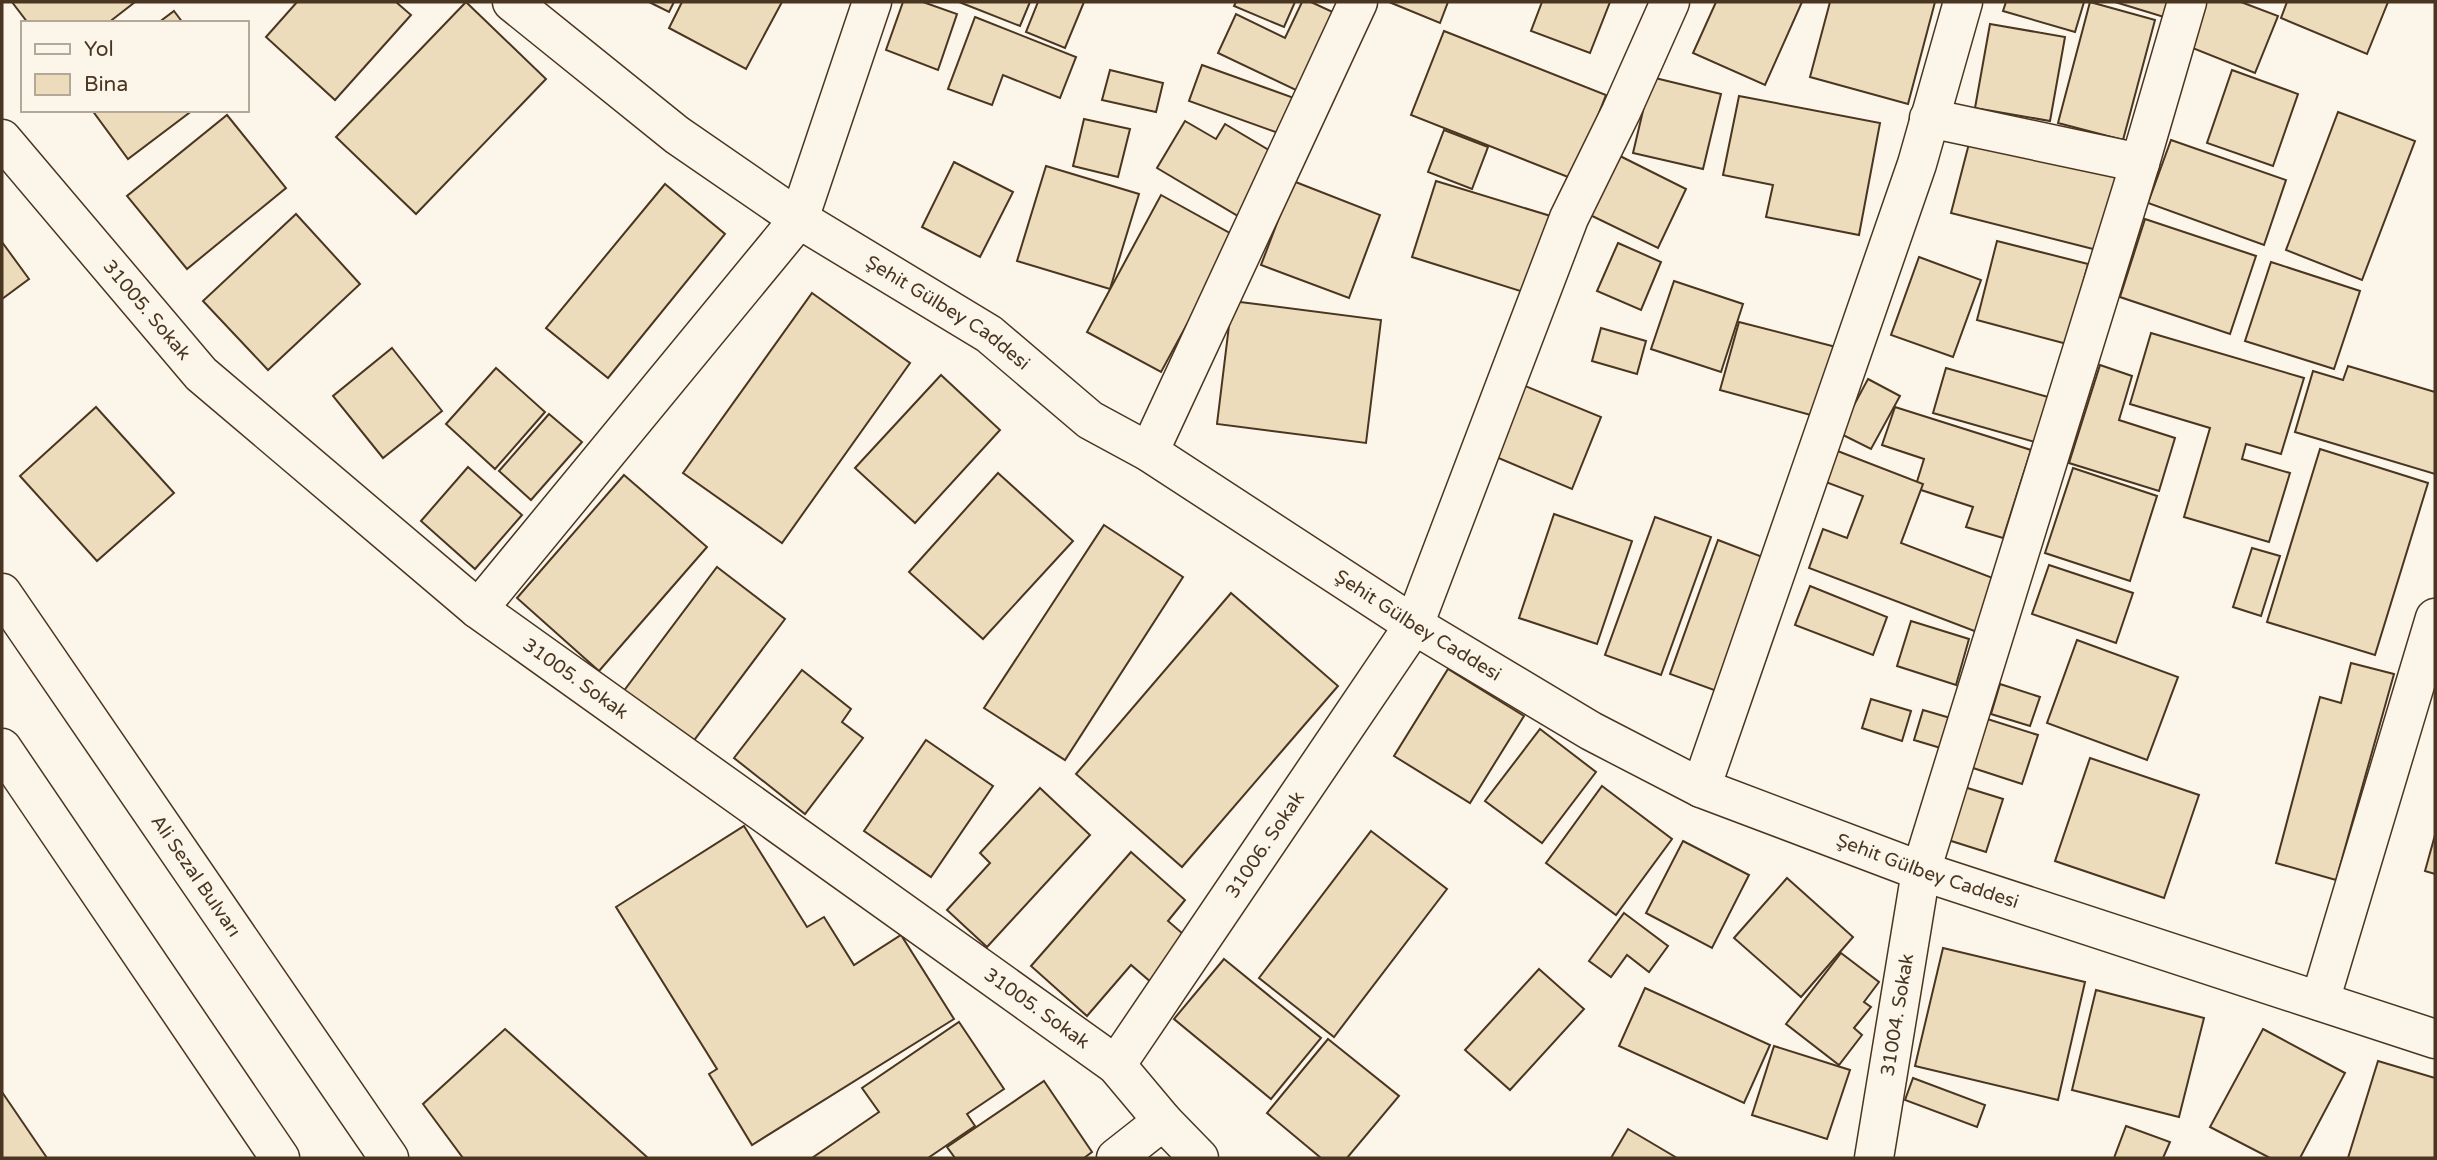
<svg xmlns="http://www.w3.org/2000/svg" width="2437" height="1160" viewBox="0 0 2437 1160" font-family="'Varela Round',sans-serif">
<style>
.building{fill:#ecdcbc;stroke:#4a3520;stroke-width:2}
.lines{fill:none;stroke-linecap:round;stroke-linejoin:round}
.minor-casing{stroke:#4a3520;stroke-width:41}
.major-casing{stroke:#4a3520;stroke-width:41}
.minor{stroke:#fbf6e9;stroke-width:38}
.major{stroke:#fbf6e9;stroke-width:38}
.labels{text-anchor:middle;dominant-baseline:central;stroke-width:5;stroke-linejoin:round;paint-order:stroke}
.street-label{font-size:19px;fill:#4a3520;stroke:#fbf6e9}
</style>
<rect width="100%" height="100%" fill="#fbf6e9"/>
<g class="building">
<path d="M12 2H135L108 23H28Z"/>
<path d="M297 2H396L411 15 335 100 266 37Z"/>
<path d="M466 2 546 79 416 214 336 137Z"/>
<path d="M649 2H674L669 12Z"/>
<path d="M682 2H782L746 69 669 28Z"/>
<path d="M903 2H923L957 14 938 70 886 50Z"/>
<path d="M959 2H1030L1020 26Z"/>
<path d="M1038 2H1084L1065 48 1026 32Z"/>
<path d="M1236 2H1295L1284 27 1234 6Z"/>
<path d="M1302 2H1311L1337 14 1300 92 1218 53 1236 14 1285 38Z"/>
<path d="M1389 2H1448L1440 23Z"/>
<path d="M1542 2H1610L1590 53 1531 31Z"/>
<path d="M1716 2H1802L1765 85 1693 53Z"/>
<path d="M1830 2H1935L1908 104 1810 77Z"/>
<path d="M2006 2H2084L2075 32 2003 11Z"/>
<path d="M2090 2 2155 20 2123 140 2058 123Z"/>
<path d="M2115 2H2168L2164 17Z"/>
<path d="M2203 2H2241L2278 16 2255 73 2185 45Z"/>
<path d="M2287 2H2388L2367 54 2281 18Z"/>
<path d="M174 11 183 23H158Z"/>
<path d="M975 17 1076 57 1060 98 1003 75 992 105 948 89Z"/>
<path d="M1990 24 2065 37 2050 121 1975 108Z"/>
<path d="M1444 31 1606 95 1573 179 1411 115Z"/>
<path d="M1202 65 1294 98 1281 134 1189 101Z"/>
<path d="M1110 70 1163 83 1156 112 1102 100Z"/>
<path d="M2232 70 2298 94 2273 166 2207 143Z"/>
<path d="M1651 77 1721 94 1703 169 1633 153Z"/>
<path d="M1739 96 1880 123 1859 235 1766 217 1773 185 1723 175Z"/>
<path d="M92 110H193L128 159Z"/>
<path d="M2338 112 2415 141 2362 280 2286 250Z"/>
<path d="M227 115 286 188 187 269 127 196Z"/>
<path d="M1084 119 1130 129 1118 177 1073 166Z"/>
<path d="M1185 121 1216 139 1225 124 1274 153 1238 216 1157 168Z"/>
<path d="M1444 130 1488 147 1472 189 1428 172Z"/>
<path d="M1972 132 2122 170 2101 251 1951 213Z"/>
<path d="M2171 140 2286 180 2264 245 2148 203Z"/>
<path d="M1616 154 1686 189 1658 248 1586 213Z"/>
<path d="M954 162 1013 192 980 257 922 227Z"/>
<path d="M1046 166 1139 194 1110 289 1017 261Z"/>
<path d="M1293 181 1380 215 1349 298 1261 265Z"/>
<path d="M1436 181 1554 217 1530 294 1412 257Z"/>
<path d="M665 184 725 234 608 378 546 328Z"/>
<path d="M1161 195 1235 236 1161 372 1087 332Z"/>
<path d="M296 214 360 284 268 370 203 301Z"/>
<path d="M2145 219 2256 256 2230 334 2120 297Z"/>
<path d="M1997 241 2088 264 2067 344 1977 320Z"/>
<path d="M2 242 29 279 2 299Z"/>
<path d="M1618 243 1661 262 1641 310 1597 291Z"/>
<path d="M1919 257 1981 280 1953 357 1891 335Z"/>
<path d="M2271 262 2360 291 2334 369 2245 341Z"/>
<path d="M1674 281 1743 304 1721 372 1651 349Z"/>
<path d="M812 293 910 363 782 543 683 473Z"/>
<path d="M1232 301 1381 320 1366 443 1217 424Z"/>
<path d="M1739 322 1836 347 1818 417 1720 390Z"/>
<path d="M1601 328 1646 341 1637 374 1592 361Z"/>
<path d="M2151 333 2304 378 2281 454 2246 444 2242 459 2290 473 2269 542 2184 517 2210 428 2130 404Z"/>
<path d="M392 348 442 411 383 458 333 396Z"/>
<path d="M2100 365 2132 376 2119 420 2175 438 2159 491 2069 463Z"/>
<path d="M2348 366 2435 392V474L2295 432 2313 371 2343 380Z"/>
<path d="M496 368 545 412 495 469 446 424Z"/>
<path d="M1946 368 2048 397 2035 442 1933 413Z"/>
<path d="M941 375 1000 430 915 523 855 468Z"/>
<path d="M1868 379 1900 396 1871 449 1839 433Z"/>
<path d="M1518 383 1601 417 1572 489 1489 454Z"/>
<path d="M96 407 174 493 97 561 20 476Z"/>
<path d="M1895 407 2031 450 2003 538 1966 527 1973 507 1915 488 1924 459 1882 445Z"/>
<path d="M549 414 582 442 531 500 499 471Z"/>
<path d="M2320 449 2428 483 2375 655 2267 622Z"/>
<path d="M1835 450 1923 484 1901 543 1998 580 1977 632 1809 568 1823 529 1847 538 1863 496 1823 481Z"/>
<path d="M468 467 522 515 475 569 421 521Z"/>
<path d="M2073 468 2157 496 2130 581 2045 553Z"/>
<path d="M998 473 1073 541 983 639 909 572Z"/>
<path d="M624 475 707 547 599 671 517 598Z"/>
<path d="M1554 514 1632 541 1597 644 1519 618Z"/>
<path d="M1655 517 1711 537 1661 675 1605 655Z"/>
<path d="M1104 525 1183 577 1065 760 984 708Z"/>
<path d="M1718 540 1773 561 1725 694 1670 674Z"/>
<path d="M2252 548 2280 556 2261 616 2233 607Z"/>
<path d="M2049 565 2133 593 2116 643 2032 614Z"/>
<path d="M717 567 785 619 686 751 617 700Z"/>
<path d="M1810 586 1887 617 1873 655 1795 625Z"/>
<path d="M1231 593 1338 686 1182 867 1076 774Z"/>
<path d="M1911 621 1969 639 1956 685 1897 666Z"/>
<path d="M2077 640 2178 677 2147 760 2047 723Z"/>
<path d="M2351 663 2394 674 2336 880 2276 863 2320 697 2341 703Z"/>
<path d="M1448 669 1524 716 1470 803 1394 756Z"/>
<path d="M802 670 851 709 842 722 863 738 805 814 734 758Z"/>
<path d="M2000 684 2040 697 2030 726 1991 714Z"/>
<path d="M1871 699 1911 711 1902 741 1862 728Z"/>
<path d="M1923 710 1964 722 1954 752 1914 740Z"/>
<path d="M1981 717 2038 735 2022 784 1967 766Z"/>
<path d="M1540 729 1596 772 1542 843 1485 801Z"/>
<path d="M926 740 993 786 931 877 864 831Z"/>
<path d="M2090 758 2199 795 2164 898 2055 861Z"/>
<path d="M1602 786 1672 839 1616 915 1546 863Z"/>
<path d="M1961 786 2003 799 1986 852 1945 839Z"/>
<path d="M1040 788 1090 835 987 947 947 910 990 863 980 853Z"/>
<path d="M744 826 807 927 824 917 854 965 901 935 954 1019 752 1145 709 1074 717 1069 616 907Z"/>
<path d="M1371 831 1447 889 1334 1037 1259 978Z"/>
<path d="M2435 835V874L2425 871Z"/>
<path d="M1683 841 1749 875 1712 948 1646 913Z"/>
<path d="M1131 852 1185 900 1168 921 1190 940 1152 983 1131 965 1087 1016 1031 966Z"/>
<path d="M1787 878 1853 937 1801 997 1734 938Z"/>
<path d="M1624 913 1668 946 1649 972 1627 955 1611 977 1589 961Z"/>
<path d="M1943 948 2085 982 2058 1100 1915 1066Z"/>
<path d="M1841 953 1879 982 1864 1002 1871 1007 1854 1028 1862 1035 1839 1065 1786 1024Z"/>
<path d="M1224 959 1321 1038 1271 1099 1174 1019Z"/>
<path d="M1539 969 1584 1009 1510 1090 1465 1050Z"/>
<path d="M1645 988 1770 1045 1744 1103 1619 1046Z"/>
<path d="M2096 990 2204 1018 2179 1117 2072 1090Z"/>
<path d="M959 1022 1004 1089 967 1114 975 1126 928 1158H812L879 1112 862 1088Z"/>
<path d="M505 1029 648 1158H463L423 1104Z"/>
<path d="M2263 1029 2345 1073 2300 1158H2270L2210 1127Z"/>
<path d="M1328 1039 1399 1096 1347 1158H1321L1267 1113Z"/>
<path d="M1774 1046 1850 1070 1827 1139 1752 1115Z"/>
<path d="M2378 1061 2435 1078V1158H2348Z"/>
<path d="M1913 1078 1985 1105 1977 1127 1905 1100Z"/>
<path d="M1044 1081 1092 1152 1084 1158H955L947 1147Z"/>
<path d="M2 1092 47 1158H2Z"/>
<path d="M2126 1126 2170 1142 2163 1158H2114Z"/>
<path d="M1628 1129 1677 1158H1611Z"/>
</g>
<g class="lines">
<defs>
<g id="minor">
<path id="s1" d="M512 2 677 135 799 219 989 334 1090 420 1149 452 1414 625 1591 731 1701 788 1921 871 2435 1039"/>
<path d="M1929 118 2140 163"/>
<path id="s2" d="M2 139 201 374 478 609 1116 1065 1163 1121 1199 1158"/>
<path d="M1149 452 1358 2"/>
<path d="M478 609 799 219 872 2"/>
<path d="M1701 788 1917 164 1963 2"/>
<path d="M2320 1001 2435 618"/>
<path id="s3" d="M1116 1065 1414 625 1569 218 1621 112 1670 2"/>
<path d="M1116 1158 1163 1121"/>
<path id="s4" d="M1874 1158 1921 871 2140 163 2187 2"/>
</g>
<g id="major">
<path id="s5" d="M2 593 389 1158"/>
<path d="M2 748 280 1158"/>
</g>
</defs>
<use href="#minor" class="minor-casing"/>
<use href="#major" class="major-casing"/>
<use href="#minor" class="minor"/>
<use href="#major" class="major"/>
</g>
<g class="labels">
<g class="street-label">
<text stroke="none"><textPath href="#s2" startOffset="224">31005. Sokak</textPath></text>
<text stroke="none"><textPath href="#s1" startOffset="536">Şehit Gülbey Caddesi</textPath></text>
<text stroke="none"><textPath href="#s1" startOffset="1102">Şehit Gülbey Caddesi</textPath></text>
<text stroke="none"><textPath href="#s2" startOffset="791">31005. Sokak</textPath></text>
<text stroke="none"><textPath href="#s3" startOffset="266">31006. Sokak</textPath></text>
<text stroke="none"><textPath href="#s1" startOffset="1670">Şehit Gülbey Caddesi</textPath></text>
<text stroke="none"><textPath href="#s5" startOffset="343">Ali Sezal Bulvarı</textPath></text>
<text stroke="none"><textPath href="#s2" startOffset="1358">31005. Sokak</textPath></text>
<text stroke="none"><textPath href="#s4" startOffset="145">31004. Sokak</textPath></text>
</g>
</g>
<rect width="2437" height="1160" fill="none" stroke="#4a3520" stroke-width="7"/>
<rect x="21" y="21" width="228" height="91" fill="#fbf6e9" stroke="#b4a999" stroke-width="2"/>
<rect x="35" y="44" width="35" height="10" fill="#fbf6e9" stroke="#b4a999" stroke-width="2"/>
<text x="84" y="56" font-size="21" fill="#4a3520">Yol</text>
<rect x="35" y="74" width="35" height="21" fill="#ecdcbc" stroke="#b4a999" stroke-width="2"/>
<text x="84" y="91" font-size="21" fill="#4a3520">Bina</text>
</svg>
